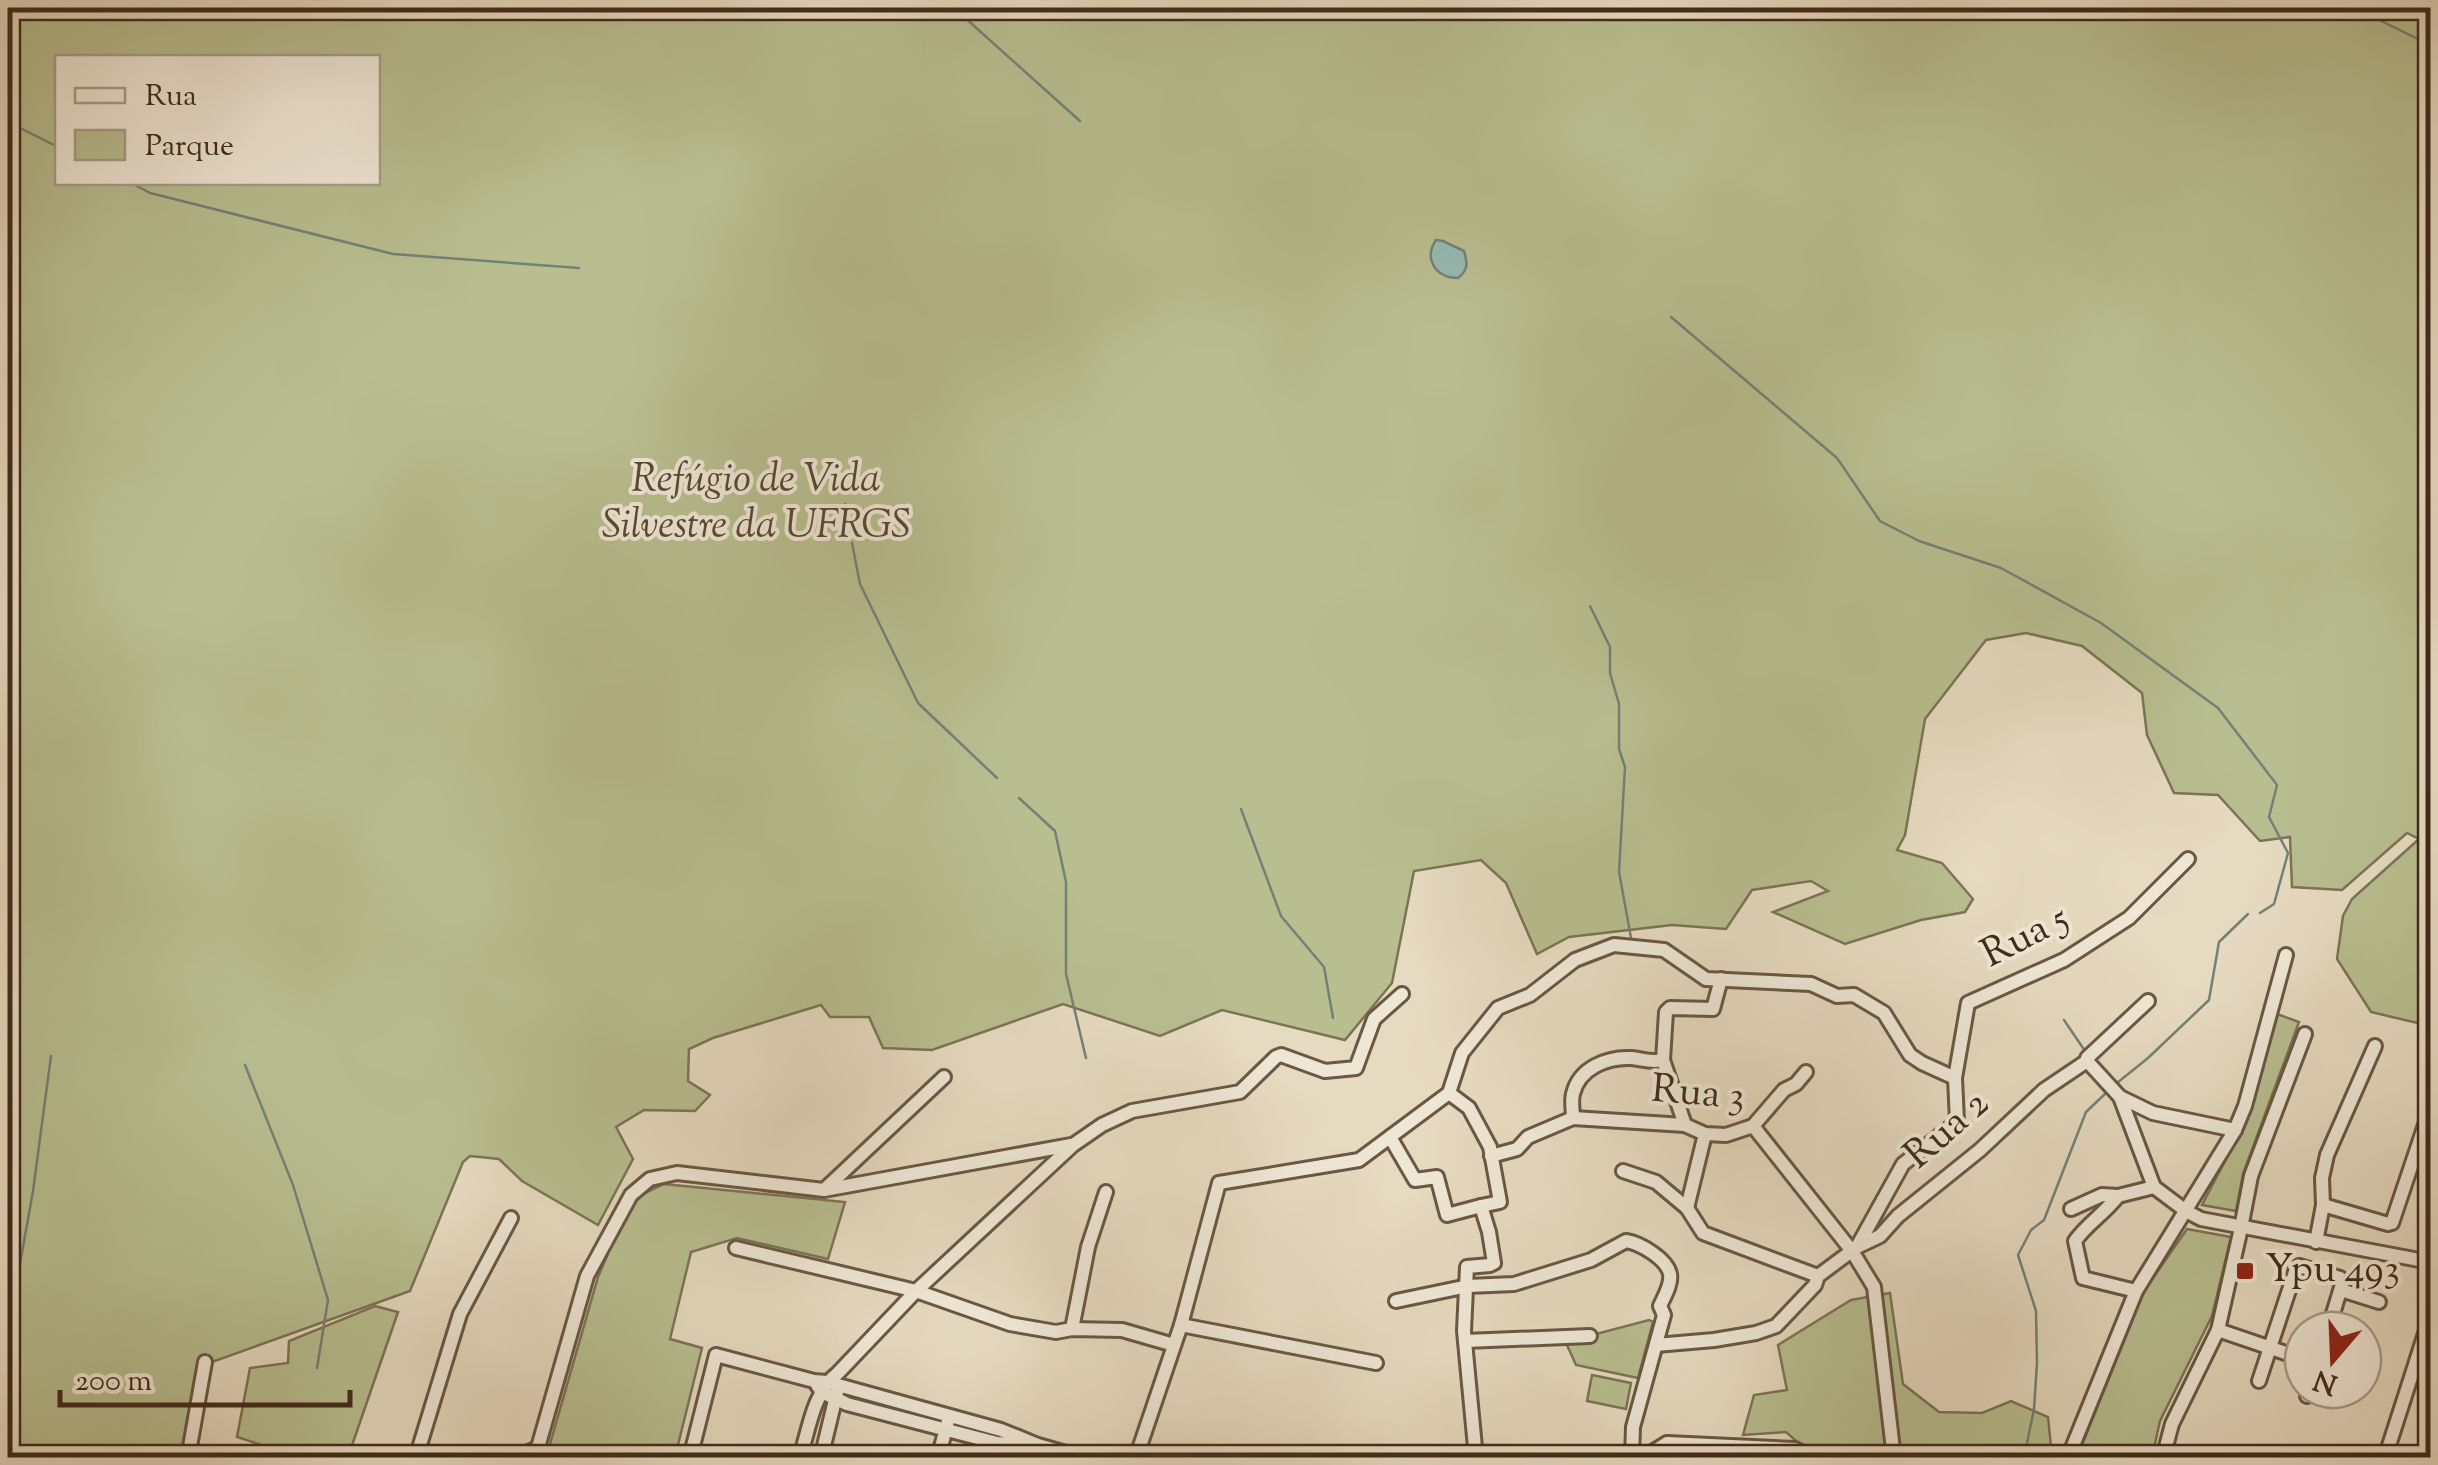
<svg xmlns="http://www.w3.org/2000/svg" width="2438" height="1465" viewBox="0 0 2438 1465" font-family="'Sorts Mill Goudy',serif">
<style>
.green{fill:#b8be90;stroke:#7c7456;stroke-width:2.5;fill-rule:evenodd}
.water{fill:#96bab3;stroke:#748176;stroke-width:2.5}
.lines{fill:none;stroke-linecap:round;stroke-linejoin:round}
.stream{stroke:#748176;stroke-width:2.5}
.minor-casing{stroke:#6a5744;stroke-width:18}
.minor{stroke:#efe7d6;stroke-width:12}
.poi-dot{fill:#8f2418;stroke:#efe7d6;stroke-width:4}
.labels{text-anchor:middle;dominant-baseline:central;stroke-width:8;stroke-linejoin:round;paint-order:stroke}
.park-label{font-size:40px;font-style:italic;fill:#584832;stroke:#efe7d6}
.street-label{font-size:40px;fill:#402b1b;stroke:#efe7d6}
.poi-label{font-size:40px;fill:#402b1b;stroke:#efe7d6;text-anchor:start}
</style>
<rect width="100%" height="100%" fill="#e6dac0"/>
<filter id="stains"><feTurbulence type="fractalNoise" baseFrequency=".002" numOctaves="4"/><feColorMatrix values="0 0 0 0 .2 0 0 0 0 .09 0 0 0 0 .02 0 0 0 .5 -.17"/></filter>
<radialGradient id="worn" r=".72"><stop offset=".6" stop-color="#630" stop-opacity="0"/><stop offset="1" stop-color="#630" stop-opacity=".3"/></radialGradient>
<g class="green">
<path d="M8 8H2430V1026L2371 1012 2337 959 2343 916 2352 899 2419 839 2407 833 2342 890 2292 887 2290 837 2260 841 2218 795 2174 793 2147 735 2142 693 2082 646 2026 633 1986 640 1925 719 1905 835 1897 850 1942 863 1973 899 1965 912 1921 920 1845 944 1773 912 1828 891 1811 881 1752 890 1726 929 1672 925 1569 937 1537 954 1506 883 1481 860 1414 871 1392 983 1345 1040 1222 1010 1160 1036 1063 1004 932 1050 883 1048 869 1017H830L821 1005 713 1038 689 1049 688 1081 710 1095 695 1111 644 1110 616 1127 633 1159 598 1225 522 1181 499 1159 470 1156 463 1162 410 1291 198 1367 180 1457 8 1458ZM58 58H378V182H58Z"/>
<path d="M2277 1014 2299 1022 2243 1174 2236 1211 2202 1205 2240 1132Z"/>
<path d="M664 1184 845 1202 828 1259 737 1238 691 1252 670 1339 702 1348 675 1457 546 1458 598 1277 631 1200Z"/>
<path d="M2187 1229 2231 1237 2212 1316 2160 1421 2152 1457H2077L2144 1291Z"/>
<path d="M1890 1293 1903 1384 1939 1412 1982 1413 2011 1401 2048 1417 2052 1457H1809V1452L1786 1432 1743 1435 1754 1395 1787 1390 1778 1345 1851 1300Z"/>
<path d="M375 1306 398 1312 348 1457H299L237 1437 250 1368 288 1363 289 1341Z"/>
<path d="M1649 1320 1653 1322 1638 1378 1576 1365 1562 1334 1600 1333Z"/>
<path d="M1592 1375 1631 1383 1626 1409 1587 1401Z"/>
</g>
<path class="water" d="M1436 240 1443 241 1464 251C1468 264 1468 270 1458 278 1436 278 1423 259 1436 240Z"/>
<g class="lines">
<g class="stream">
<path d="M954 8 1080 121"/>
<path d="M2355 8 2430 45"/>
<path d="M8 122 58 147"/>
<path d="M129 182 150 193 393 254 579 268"/>
<path d="M2423 285 2430 294"/>
<path d="M1671 317 1837 458 1880 521 1919 541 2001 568 2101 623 2218 708 2277 785 2269 817 2288 853 2274 904 2260 913"/>
<path d="M845 504 849 525"/>
<path d="M852 543 860 584 918 703 997 778"/>
<path d="M1590 606 1610 647V673L1619 704V749L1625 767 1619 872 1631 938"/>
<path d="M1019 798 1055 831 1066 882V974L1086 1058"/>
<path d="M1241 809 1281 916 1324 967 1333 1018"/>
<path d="M2064 1020 2085 1051"/>
<path d="M245 1065 293 1185 328 1300 317 1368"/>
<path d="M2117 1083 2148 1058 2209 1000 2219 942 2248 914"/>
<path d="M8 1331 33 1191 51 1056"/>
<path d="M2024 1458 2034 1409 2037 1363 2036 1311 2018 1255 2031 1230 2044 1220 2086 1112 2107 1092"/>
</g>
<defs>
<g id="minor">
<path d="M2148 1001 2087 1058V1061L2120 1097 2154 1187 2186 1211 2201 1219 2430 1262"/>
<path d="M1449 1093 1469 1108 1490 1147 1500 1202 1481 1206"/>
<path d="M2120 1097 2153 1113 2235 1130"/>
<path d="M1573 1118C1573 1111 1571 1101 1573 1094 1579 1068 1607 1057 1631 1058 1643 1059 1651 1063 1663 1060"/>
<path d="M1685 1125 1663 1060 1666 1012 1670 1008 1713 1009 1721 979"/>
<path d="M1753 1126 1784 1090 1796 1084 1806 1072"/>
<path d="M1390 1137 1415 1180 1437 1177 1447 1215 1481 1206 1489 1232 1494 1263 1490 1265 1467 1267 1464 1331 1476 1458"/>
<path d="M1491 1156 1517 1149 1528 1137 1573 1118 1685 1125 1705 1134 1726 1135 1753 1126 1852 1251 1874 1287 1894 1458"/>
<path d="M1623 1171 1656 1182 1687 1208 1703 1233 1818 1276"/>
<path d="M826 1188 944 1077"/>
<path d="M2118 1196C2105 1213 2087 1224 2075 1241L2083 1278 2136 1291"/>
<path d="M2323 1205 2388 1224 2392 1223 2430 1110"/>
<path d="M1687 1208 1705 1134"/>
<path d="M2071 1209 2102 1195 2118 1196 2154 1187"/>
<path d="M2316 1242 2323 1205 2322 1178 2327 1155 2375 1046"/>
<path d="M1857 1247 1903 1164 1957 1122 1955 1078 1968 1003 2064 960 2129 918 2188 859"/>
<path d="M736 1248 916 1291 1010 1324 1056 1332 1072 1329 1122 1330 1174 1345"/>
<path d="M2341 1290 2379 1302"/>
<path d="M1396 1301 1468 1286 1514 1284 1591 1260 1626 1241C1640 1243 1667 1259 1670 1274 1672 1284 1664 1297 1660 1306L1664 1315 1633 1427 1632 1458"/>
<path d="M1181 1325 1376 1363"/>
<path d="M1072 1329 1088 1247 1106 1192"/>
<path d="M2218 1330 2303 1359"/>
<path d="M1465 1341 1590 1336"/>
<path d="M1656 1345 1714 1340 1756 1333 1776 1326 1815 1285 1818 1276 1857 1247 1880 1236 1898 1216 1980 1150 2044 1090 2087 1061"/>
<path d="M2259 1381 2296 1269 2299 1266 2340 1278 2343 1281 2328 1330"/>
<path d="M817 1385 822 1392 847 1404 997 1443 1030 1445"/>
<path d="M2307 1396 2309 1390"/>
<path d="M188 1458 205 1362"/>
<path d="M416 1458 460 1314 511 1218"/>
<path d="M513 1458 538 1448"/>
<path d="M535 1458 587 1276 631 1195 650 1179 677 1173 824 1190 1071 1145"/>
<path d="M690 1458 716 1355 814 1381 827 1382 1001 1430 1038 1445 1083 1458"/>
<path d="M800 1458C809 1429 813 1392 838 1373L916 1291 1073 1145 1102 1125 1132 1111 1240 1092 1276 1057 1281 1055 1325 1071 1356 1068 1374 1019 1402 994"/>
<path d="M821 1458 837 1392"/>
<path d="M938 1458 948 1421"/>
<path d="M1136 1458 1181 1325 1219 1183 1359 1160 1449 1093 1462 1053 1498 1008 1530 995 1575 960 1614 945 1664 950 1706 979 1811 984 1837 996 1854 995 1884 1013 1910 1055 1922 1063 1955 1078"/>
<path d="M1643 1458 1667 1443 1795 1449 1812 1458"/>
<path d="M2068 1458 2136 1291 2235 1130 2245 1106 2286 955"/>
<path d="M2163 1458 2172 1424 2218 1330 2241 1228 2251 1176 2305 1034"/>
<path d="M2385 1458 2430 1318"/>
</g>
</defs>
<use href="#minor" class="minor-casing"/>
<use href="#minor" class="minor"/>
</g>
<rect class="poi-dot" x="2235" y="1261" width="20" height="20" rx="5"/>
<g class="labels">
<g class="park-label">
<text x="756" y="481">Refúgio de Vida<tspan x="756" dy="46">Silvestre da UFRGS</tspan></text>
</g>
<g class="street-label">
<text transform="translate(2026 938) rotate(-27)">Rua 5</text>
<text transform="translate(1698 1095) rotate(5)">Rua 3</text>
<text transform="translate(1948 1131) rotate(-41)">Rua 2</text>
</g>
<g class="poi-label">
<text x="2265" y="1271">Ypu 493</text>
</g>
</g>
<rect width="2438" height="1465" fill="none" stroke="#e6dac0" stroke-width="40"/>
<rect x="10" y="10" width="2418" height="1445" fill="none" stroke="#402b1b" stroke-width="5"/>
<rect x="20" y="20" width="2398" height="1425" fill="none" stroke="#402b1b" stroke-width="2.5"/>
<rect x="55" y="55" width="325" height="130" fill="#efe7d6" stroke="#a99c8b" stroke-width="2.5"/>
<rect x="75" y="88" width="50" height="15" fill="#efe7d6" stroke="#a99c8b" stroke-width="2.5"/>
<text x="145" y="105" font-size="30" fill="#402b1b">Rua</text>
<rect x="75" y="130" width="50" height="30" fill="#b8be90" stroke="#a99c8b" stroke-width="2.5"/>
<text x="145" y="155" font-size="30" fill="#402b1b">Parque</text>
<g transform="translate(2333 1360) rotate(199)"><circle r="48" fill="#efe7d6" stroke="#a99c8b" stroke-width="2.5"/>
<path d="M0-8L18 38L0 25L-18 38Z" fill="#8f2418"/>
<text y="-15" font-size="28" font-weight="bold" text-anchor="middle" fill="#402b1b">N</text>
</g>
<path d="M60 1390v15h290v-15" fill="none" stroke="#402b1b" stroke-width="5"/>
<text x="75" y="1390" font-size="30" fill="#402b1b" stroke="#efe7d6" stroke-width="8" paint-order="stroke">200 m</text>
<rect width="100%" height="100%" filter="url(#stains)"/>
<rect width="100%" height="100%" fill="url(#worn)"/>
</svg>
